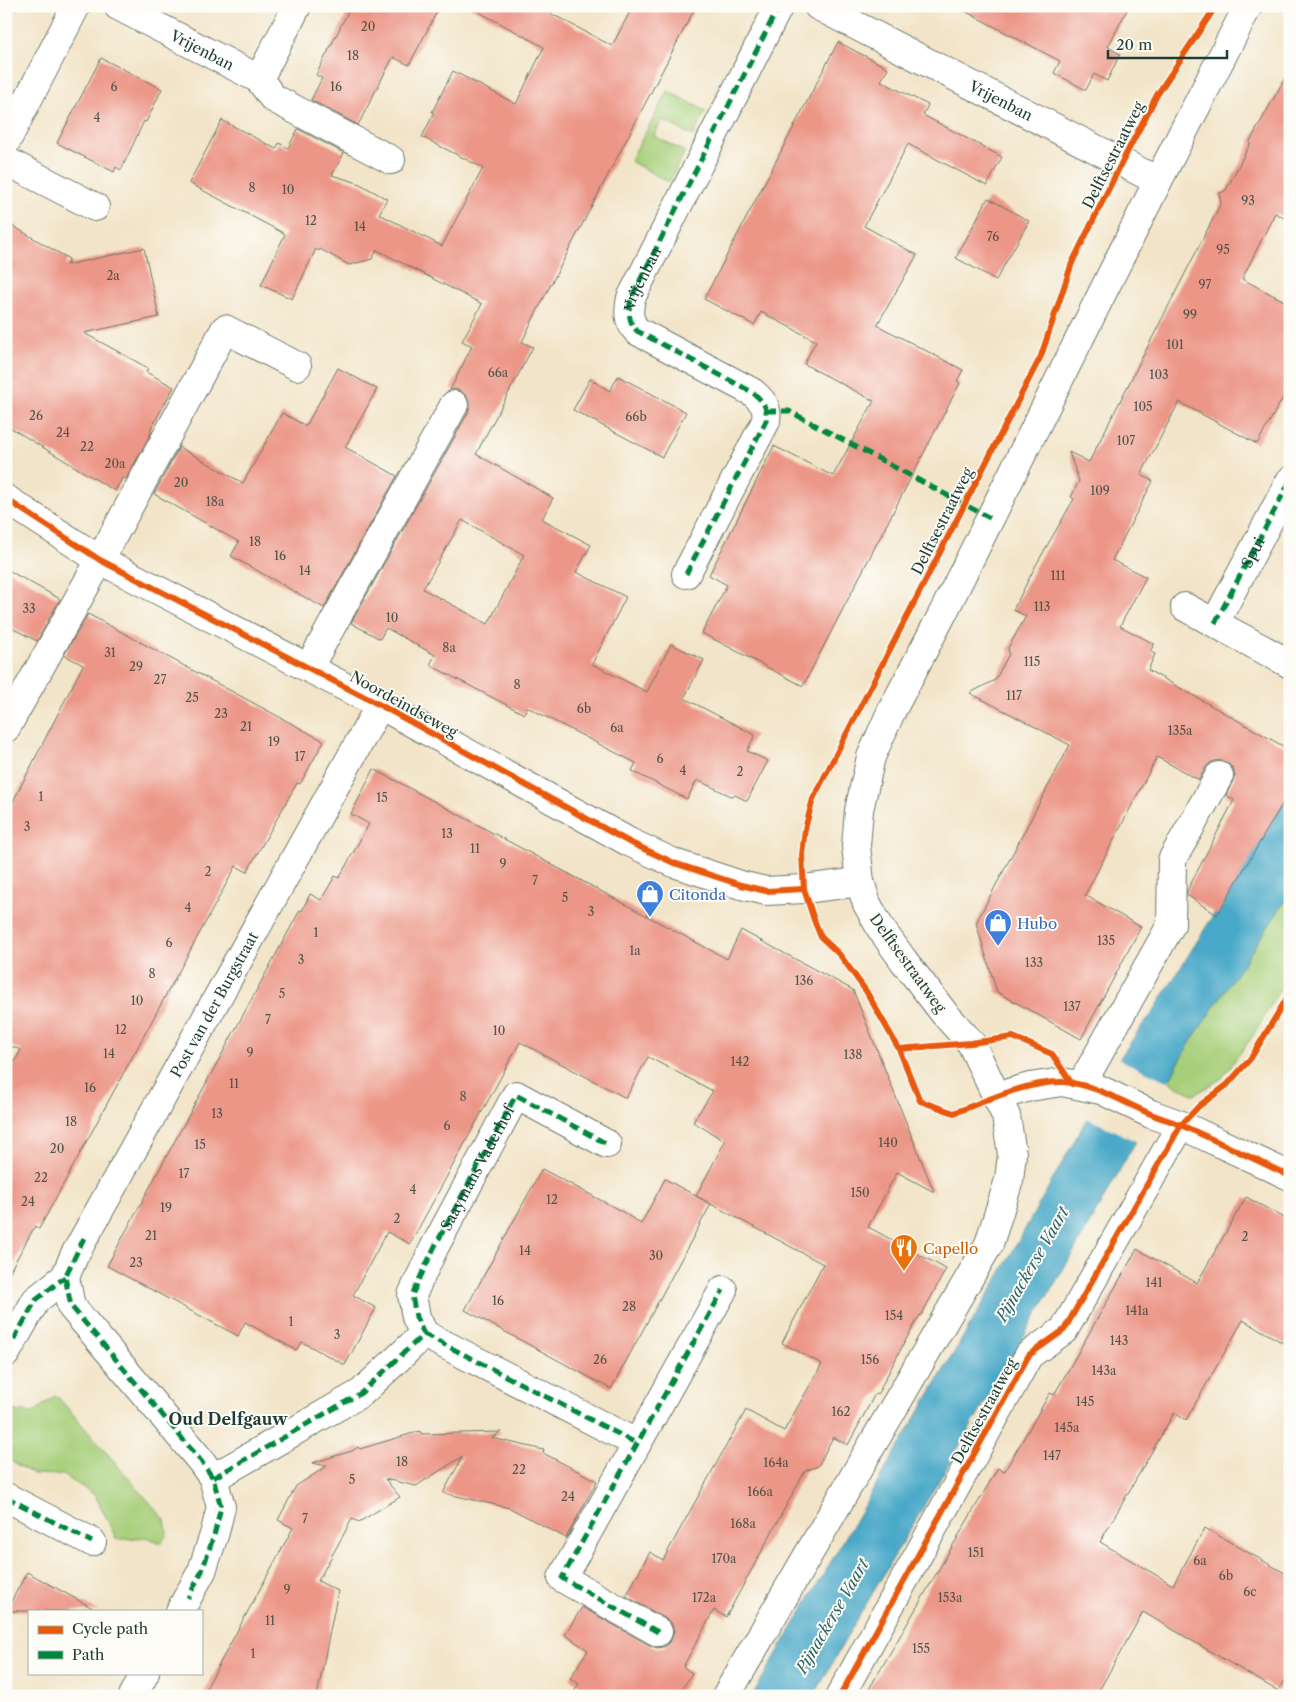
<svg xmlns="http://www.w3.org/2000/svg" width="1296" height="1702" viewBox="0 0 1296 1702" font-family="'Libre Caslon Text',serif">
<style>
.green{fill:#a7cf7a;stroke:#638657}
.water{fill:#49a9c8;stroke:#34737e}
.pier{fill:#f2e4c8}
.building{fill:#ec9687;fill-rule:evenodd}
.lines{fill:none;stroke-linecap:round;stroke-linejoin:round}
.minor-casing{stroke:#697768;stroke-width:30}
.minor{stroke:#fff;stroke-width:28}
.quiet{stroke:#00873e;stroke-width:5;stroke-dasharray:10 5;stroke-linecap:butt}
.cycleway-casing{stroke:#fdfcf7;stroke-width:9}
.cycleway{stroke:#e8590c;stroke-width:6}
.labels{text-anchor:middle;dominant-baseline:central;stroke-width:4;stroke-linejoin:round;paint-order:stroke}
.number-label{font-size:12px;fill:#525349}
.street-label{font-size:15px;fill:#1f3d34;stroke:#fdfcf7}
.shop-label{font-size:15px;fill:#366cbe;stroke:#fdfcf7;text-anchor:start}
.food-label{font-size:15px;fill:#c56008;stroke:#fdfcf7;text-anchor:start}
.water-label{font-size:16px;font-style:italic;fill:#2e6368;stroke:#fdfcf7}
.neighbourhood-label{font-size:16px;font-weight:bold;fill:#1f3d34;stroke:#fdfcf7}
</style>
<rect width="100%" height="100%" fill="#fdfcf7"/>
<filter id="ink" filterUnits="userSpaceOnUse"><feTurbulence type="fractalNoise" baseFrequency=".02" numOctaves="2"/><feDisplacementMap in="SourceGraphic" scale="10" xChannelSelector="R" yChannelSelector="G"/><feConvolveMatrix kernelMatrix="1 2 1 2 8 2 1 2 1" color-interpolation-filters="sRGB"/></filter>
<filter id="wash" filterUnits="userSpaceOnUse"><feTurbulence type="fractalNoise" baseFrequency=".0096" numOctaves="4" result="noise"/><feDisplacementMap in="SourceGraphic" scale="20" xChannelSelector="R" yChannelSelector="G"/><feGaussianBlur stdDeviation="1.12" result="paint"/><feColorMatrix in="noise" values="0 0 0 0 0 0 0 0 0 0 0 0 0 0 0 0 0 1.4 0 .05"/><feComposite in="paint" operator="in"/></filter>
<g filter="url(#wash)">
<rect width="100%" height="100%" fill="#f2e4c8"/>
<g class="green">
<path d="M668 91 706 111 693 136 662 120 654 136 685 152 669 182 630 161Z"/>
<path d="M1290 894V971L1256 1031 1222 1078 1194 1095 1170 1082 1171 1077 1191 1041Z"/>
<path d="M56 1395 165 1520 167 1534 161 1543 145 1537 117 1540 95 1495 63 1475 33 1474 6 1458V1410L33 1413Z"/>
</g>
<path class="water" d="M1290 792V894L1191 1041 1171 1077 1165 1083 1135 1139V1143L1077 1246 848 1635 814 1696H752L992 1288 1085 1122 1089 1118 1122 1055 1145 1021 1150 1017Z"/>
<path class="pier" d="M1118 1059 1169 1082 1136 1141 1087 1118Z"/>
<g id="blocks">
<g class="building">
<path d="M351 6H440L409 65 393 57 358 125 311 100 322 78 316 75Z"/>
<path d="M468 6H537L612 46 633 6H696L535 315 522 342 533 347 476 454 553 498 542 519 591 545 576 572 626 597 592 664 647 692 671 644 704 660 684 698 755 735 747 751 768 761 747 801 735 795 731 796 697 780 687 799 632 771 636 763 589 739 527 707 524 714 430 665 435 655 386 628 380 639 351 623 468 413 470 404 467 397 461 391 454 389 450 390 472 346 462 341 482 304 377 250 372 259 349 265 320 249 319 251 316 249 292 299 261 285 285 234 189 183 222 120 276 149 279 143 288 148 298 129 344 153 332 175 358 183 387 199 379 214 442 246 483 168 422 137 434 113 432 112 453 71 516 104 544 47ZM462 520 524 555 488 624 423 589Z"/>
<path d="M955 6H1129L1108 47 1120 54 1107 81 1094 74 1086 90 1054 73 1060 61Z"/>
<path d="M838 42 888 68 881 81 928 105 923 115 1002 157 987 186 908 144 864 226 917 255 877 325 963 370 957 381 960 383 803 686 702 633 727 585 709 575 774 446 833 476 874 401 804 364 816 341 761 312 754 325 704 299Z"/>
<path d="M101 58 162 89 146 122 144 121 121 170 116 167 114 172 57 143Z"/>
<path d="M1290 69V221L1275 213 1242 279 1290 304V385L1257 444 1179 402 1141 475 1153 481 1112 560 1146 577 1120 626 1154 644 1150 652 1155 654 1148 670 1290 750V791L1217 915 1187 895V891L1234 800 1226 795 1235 776 1233 768 1226 762 1218 760 1211 762 1205 768 1199 780 1157 757 1085 895 1141 927 1081 1039 997 992 976 923 1070 745 970 693 995 680 1009 654 1008 648 1026 616 1013 610 1036 565 1074 499 1071 497 1079 481 1069 452 1089 462 1221 203 1219 194 1226 190 1250 144V141Z"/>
<path d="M988 198 1029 221 996 280 956 258Z"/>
<path d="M6 222 69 259 66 265 144 248 159 317 84 333 148 368 146 372 174 387 150 430 152 431 126 479 123 477 115 491 6 425Z"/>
<path d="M338 368 377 389 345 447 397 476 324 608 231 556 239 542 154 494 179 447 243 483 282 413 306 426Z"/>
<path d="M618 376 686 412 662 457 573 410 590 379 610 391Z"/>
<path d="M6 569 60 599 37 641 6 625Z"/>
<path d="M88 614 324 741 300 784 297 783 247 872 236 866 39 1229 35 1226 6 1278V1077L21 1050 6 1044V815L83 665 64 655Z"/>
<path d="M374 769 727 959 741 930 853 990 934 1192 897 1172 868 1227 946 1269 921 1316 920 1315 903 1345 877 1395 875 1394 848 1445 833 1437 818 1466 805 1471 726 1617 714 1610 683 1667 692 1673 678 1696H571L579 1684 570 1678 588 1650 565 1635 582 1607 651 1646 658 1648 666 1646 671 1640 674 1631 672 1624 666 1619 626 1596 650 1552 663 1560 746 1410 784 1431 822 1364 782 1343 823 1264 696 1196 725 1141 693 1122 713 1091 648 1057 626 1098 520 1042 410 1244 387 1232 353 1295 376 1308 345 1365 302 1342 296 1350 245 1322 238 1336 107 1266 300 910 302 911 310 894 321 900 335 876 339 878 369 824 351 814Z"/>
<path d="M542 1169 621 1211 641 1224 665 1179 711 1204 611 1389 465 1310Z"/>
<path d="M1246 1197 1290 1221V1347L1243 1320 1186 1420 1174 1413 1100 1542 1173 1585 1205 1528 1290 1576V1673L1278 1691 1143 1612 1096 1696H865L998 1468 1004 1472 1050 1393 1054 1395 1137 1249 1197 1283Z"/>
<path d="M420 1431 422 1434 501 1432 492 1438 544 1450 543 1453 597 1481 566 1538 510 1508 443 1493 463 1456 416 1486 385 1479 400 1497 359 1522 352 1519 318 1581 338 1591 317 1696H202L293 1528 278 1520 296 1486 327 1466 312 1463 352 1451 358 1447 360 1449Z"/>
<path d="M27 1572 98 1611H6Z"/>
</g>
</g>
</g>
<g filter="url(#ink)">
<use href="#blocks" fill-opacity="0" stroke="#697768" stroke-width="1"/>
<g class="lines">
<defs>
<g id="minor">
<path id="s1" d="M118 6 259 79 273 98 391 160"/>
<path id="s2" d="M818 6 1158 181"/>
<path d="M259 79 297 6"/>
<path d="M6 142 76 6"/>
<path d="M6 161 95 207"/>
<path d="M6 499 100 560 380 705 629 842 674 863 741 885 766 891 804 889 860 882"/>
<path d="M686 574 766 421C768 407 763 401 752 392L637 331C628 321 628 312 631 298L779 6"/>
<path d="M1185 607 1290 664"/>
<path id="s3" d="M1215 623 1290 481"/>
<path d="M309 667 454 405"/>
<path d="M6 728 100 560 225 329 297 366"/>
<path d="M1081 1085 1171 925 1172 860 1219 776"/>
<path d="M997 1096 1030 1087 1062 1082 1101 1090 1151 1114 1181 1125 1290 1176"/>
<path d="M424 1334 636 1443"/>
<path d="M6 1353 36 1300 65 1277"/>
<path id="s4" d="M213 1478 361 1393 424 1334 416 1317 412 1295 434 1248 516 1095 607 1144"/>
<path d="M6 1497 92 1542"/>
<path id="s5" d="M180 1611 202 1571 215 1532 221 1507 213 1478 201 1461 71 1306 65 1277 74 1256 380 705"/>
<path d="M658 1632 562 1578 723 1290"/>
<path d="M133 1696 145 1673"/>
<path d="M726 1696 989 1244 1009 1180 1012 1154 1006 1116 971 1043 944 1013 904 961 881 929 867 904 860 882 856 846 859 810 871 757 891 712 944 611 1158 181 1248 6"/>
<path d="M840 1696 1029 1355 1064 1330 1181 1125"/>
</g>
</defs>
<use href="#minor" class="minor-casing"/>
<use href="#minor" class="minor"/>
<g class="quiet">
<path d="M767 411H789L990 518"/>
<path id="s6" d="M686 574 766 421C768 407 763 401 752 392L637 331C628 321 628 312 631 298L779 6"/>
<path d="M1215 623 1290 481"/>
<path d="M84 1238 65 1277 71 1306 201 1461 213 1478 221 1507 215 1532 202 1571 188 1598"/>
<path d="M424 1334 636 1443"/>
<path d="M6 1353 36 1300 65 1277"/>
<path d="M213 1478 361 1393 424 1334 416 1317 412 1295 434 1248 516 1095 607 1144"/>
<path d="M6 1497 92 1542"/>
<path d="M658 1632 562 1578 723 1290"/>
</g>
<defs>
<g id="cycleway">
<path d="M1216 6 1157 95 1122 162 1072 263 1041 356 813 799 805 829 802 855 804 889 814 920 821 937 840 955 866 991 899 1049 920 1101 954 1113C985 1101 1028 1081 1063 1082 1095 1084 1122 1102 1151 1114 1162 1119 1173 1121 1183 1126 1219 1142 1254 1159 1290 1176"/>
<path d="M6 499 100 560 380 705 629 842 674 863 741 885 766 891 804 889"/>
<path d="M899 1049 971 1043 1013 1037 1052 1054 1072 1084"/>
<path d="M840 1696 1029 1355 1064 1330 1181 1125 1199 1106 1227 1085 1251 1058 1290 993"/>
</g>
</defs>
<use href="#cycleway" class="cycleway-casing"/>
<use href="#cycleway" class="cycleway"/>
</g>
</g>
<defs>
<symbol id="shop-pin" viewBox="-11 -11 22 30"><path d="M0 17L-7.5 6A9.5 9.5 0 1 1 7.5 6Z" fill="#3f7fe0" stroke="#fdfcf7"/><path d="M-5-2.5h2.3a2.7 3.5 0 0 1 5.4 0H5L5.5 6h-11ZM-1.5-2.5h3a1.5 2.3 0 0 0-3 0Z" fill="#fff"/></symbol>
<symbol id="restaurant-pin" viewBox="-11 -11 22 30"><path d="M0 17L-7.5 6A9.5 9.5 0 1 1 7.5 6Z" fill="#e8710a" stroke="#fdfcf7"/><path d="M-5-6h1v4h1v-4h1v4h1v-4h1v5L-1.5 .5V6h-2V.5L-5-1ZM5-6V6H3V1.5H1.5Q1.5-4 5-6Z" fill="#fff"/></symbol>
</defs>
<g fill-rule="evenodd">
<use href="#shop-pin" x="634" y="878" width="32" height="43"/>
<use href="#shop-pin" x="982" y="907" width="32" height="43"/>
<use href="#restaurant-pin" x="888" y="1232" width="32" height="43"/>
</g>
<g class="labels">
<g class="number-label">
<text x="368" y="26">20</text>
<text x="353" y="55">18</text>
<text x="114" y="86">6</text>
<text x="336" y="86">16</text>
<text x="97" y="117">4</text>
<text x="252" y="187">8</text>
<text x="288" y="189">10</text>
<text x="1248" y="200">93</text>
<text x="311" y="220">12</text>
<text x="360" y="226">14</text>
<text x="993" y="236">76</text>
<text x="1223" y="249">95</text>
<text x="113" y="275">2a</text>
<text x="1205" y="284">97</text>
<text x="1190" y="314">99</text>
<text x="1175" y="344">101</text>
<text x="498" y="372">66a</text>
<text x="1159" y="374">103</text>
<text x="1143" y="406">105</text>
<text x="36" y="415">26</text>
<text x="636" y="416">66b</text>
<text x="63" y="432">24</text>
<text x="1126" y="440">107</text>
<text x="87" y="446">22</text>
<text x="115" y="463">20a</text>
<text x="181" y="482">20</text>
<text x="1100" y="490">109</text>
<text x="215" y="501">18a</text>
<text x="255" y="541">18</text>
<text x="280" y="555">16</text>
<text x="305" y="570">14</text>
<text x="1058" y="575">111</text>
<text x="1042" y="606">113</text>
<text x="29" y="608">33</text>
<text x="392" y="617">10</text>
<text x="449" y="647">8a</text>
<text x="110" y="652">31</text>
<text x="1032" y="661">115</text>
<text x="136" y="666">29</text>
<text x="160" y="679">27</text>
<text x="517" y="684">8</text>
<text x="1014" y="695">117</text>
<text x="192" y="697">25</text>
<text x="584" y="708">6b</text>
<text x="221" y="713">23</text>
<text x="246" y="726">21</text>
<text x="617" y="727">6a</text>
<text x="1180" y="730">135a</text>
<text x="274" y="741">19</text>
<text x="300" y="756">17</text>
<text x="660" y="758">6</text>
<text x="683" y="770">4</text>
<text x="740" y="771">2</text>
<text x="41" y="796">1</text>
<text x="382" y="797">15</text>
<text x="27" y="826">3</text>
<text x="447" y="833">13</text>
<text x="475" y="848">11</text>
<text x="503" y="863">9</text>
<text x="208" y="871">2</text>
<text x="535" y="880">7</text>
<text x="565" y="897">5</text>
<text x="188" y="907">4</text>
<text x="591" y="911">3</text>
<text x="316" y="932">1</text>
<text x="1106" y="940">135</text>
<text x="169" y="942">6</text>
<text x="635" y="950">1a</text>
<text x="301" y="959">3</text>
<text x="1034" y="962">133</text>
<text x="152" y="973">8</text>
<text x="804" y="980">136</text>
<text x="282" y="993">5</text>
<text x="137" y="1000">10</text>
<text x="1072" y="1006">137</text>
<text x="268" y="1019">7</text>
<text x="121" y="1029">12</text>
<text x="499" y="1030">10</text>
<text x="250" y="1052">9</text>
<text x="109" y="1053">14</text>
<text x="853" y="1054">138</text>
<text x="740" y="1061">142</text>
<text x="234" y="1083">11</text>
<text x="90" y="1087">16</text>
<text x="463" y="1096">8</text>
<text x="217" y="1113">13</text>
<text x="71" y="1121">18</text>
<text x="447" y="1125">6</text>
<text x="888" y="1142">140</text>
<text x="200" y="1144">15</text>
<text x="57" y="1148">20</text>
<text x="184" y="1173">17</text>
<text x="41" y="1177">22</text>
<text x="413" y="1189">4</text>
<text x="860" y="1192">150</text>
<text x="552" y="1199">12</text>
<text x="28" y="1201">24</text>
<text x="166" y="1207">19</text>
<text x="397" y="1218">2</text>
<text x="151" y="1235">21</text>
<text x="1245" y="1236">2</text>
<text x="525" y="1250">14</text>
<text x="656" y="1255">30</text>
<text x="136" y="1262">23</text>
<text x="1154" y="1282">141</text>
<text x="498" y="1300">16</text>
<text x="629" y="1306">28</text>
<text x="1137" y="1310">141a</text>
<text x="894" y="1315">154</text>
<text x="291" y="1321">1</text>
<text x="337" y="1334">3</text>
<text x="1119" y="1340">143</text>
<text x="600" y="1359">26</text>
<text x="870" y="1359">156</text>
<text x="1104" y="1370">143a</text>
<text x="1085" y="1401">145</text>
<text x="841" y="1411">162</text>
<text x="1067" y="1427">145a</text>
<text x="1052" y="1455">147</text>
<text x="402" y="1461">18</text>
<text x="776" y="1462">164a</text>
<text x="519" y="1469">22</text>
<text x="352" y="1479">5</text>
<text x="760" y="1491">166a</text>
<text x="568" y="1496">24</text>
<text x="305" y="1518">7</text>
<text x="743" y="1523">168a</text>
<text x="976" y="1552">151</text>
<text x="724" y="1558">170a</text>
<text x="1200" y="1560">6a</text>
<text x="1226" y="1575">6b</text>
<text x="287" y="1589">9</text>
<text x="1250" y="1591">6c</text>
<text x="704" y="1597">172a</text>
<text x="950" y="1597">153a</text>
<text x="270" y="1620">11</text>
<text x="921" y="1648">155</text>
<text x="253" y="1653">1</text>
</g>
<g class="street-label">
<text stroke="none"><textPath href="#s1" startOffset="95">Vrijenban</textPath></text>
<text stroke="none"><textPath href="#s2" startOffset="206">Vrijenban</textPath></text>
<text transform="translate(1113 155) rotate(-63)">Delftsestraatweg</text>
<text stroke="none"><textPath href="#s6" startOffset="394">Vrijenban</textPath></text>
<text transform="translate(942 521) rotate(-63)">Delftsestraatweg</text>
<text stroke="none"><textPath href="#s3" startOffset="80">Spui</textPath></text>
<text transform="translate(404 704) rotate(29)">Noordeindseweg</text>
<text transform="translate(908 963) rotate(54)">Delftsestraatweg</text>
<text stroke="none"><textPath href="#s5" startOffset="706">Post van der Burgstraat</textPath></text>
<text stroke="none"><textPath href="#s4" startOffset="441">Saaymans Vaderhof</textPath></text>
<text transform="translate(984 1411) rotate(-61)">Delftsestraatweg</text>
</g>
<g class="shop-label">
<text x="669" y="894">Citonda</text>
<text x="1017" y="923">Hubo</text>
</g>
<g class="food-label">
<text x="923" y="1248">Capello</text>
</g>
<g class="water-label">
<text transform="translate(1032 1264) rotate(-60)">Pijnackerse Vaart</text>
<text transform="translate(832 1616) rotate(-60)">Pijnackerse Vaart</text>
</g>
<g class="neighbourhood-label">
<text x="228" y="1419">Oud Delfgauw</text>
</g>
</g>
<rect width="1296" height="1702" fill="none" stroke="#fdfcf7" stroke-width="25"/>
<rect x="28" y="1610" width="175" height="65" fill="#fdfcf7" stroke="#a4b0a9"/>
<rect x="38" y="1626" width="25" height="8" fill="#e8590c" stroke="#a4b0a9"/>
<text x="72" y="1634" font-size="15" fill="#1f3d34">Cycle path</text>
<rect x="38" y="1651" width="25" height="8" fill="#00873e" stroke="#a4b0a9"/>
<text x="72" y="1660" font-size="15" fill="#1f3d34">Path</text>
<path d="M1108 50v8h119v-8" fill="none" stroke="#1f3d34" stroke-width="2.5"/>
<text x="1116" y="50" font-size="15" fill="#1f3d34" stroke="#fdfcf7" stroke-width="4" paint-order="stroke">20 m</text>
</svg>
